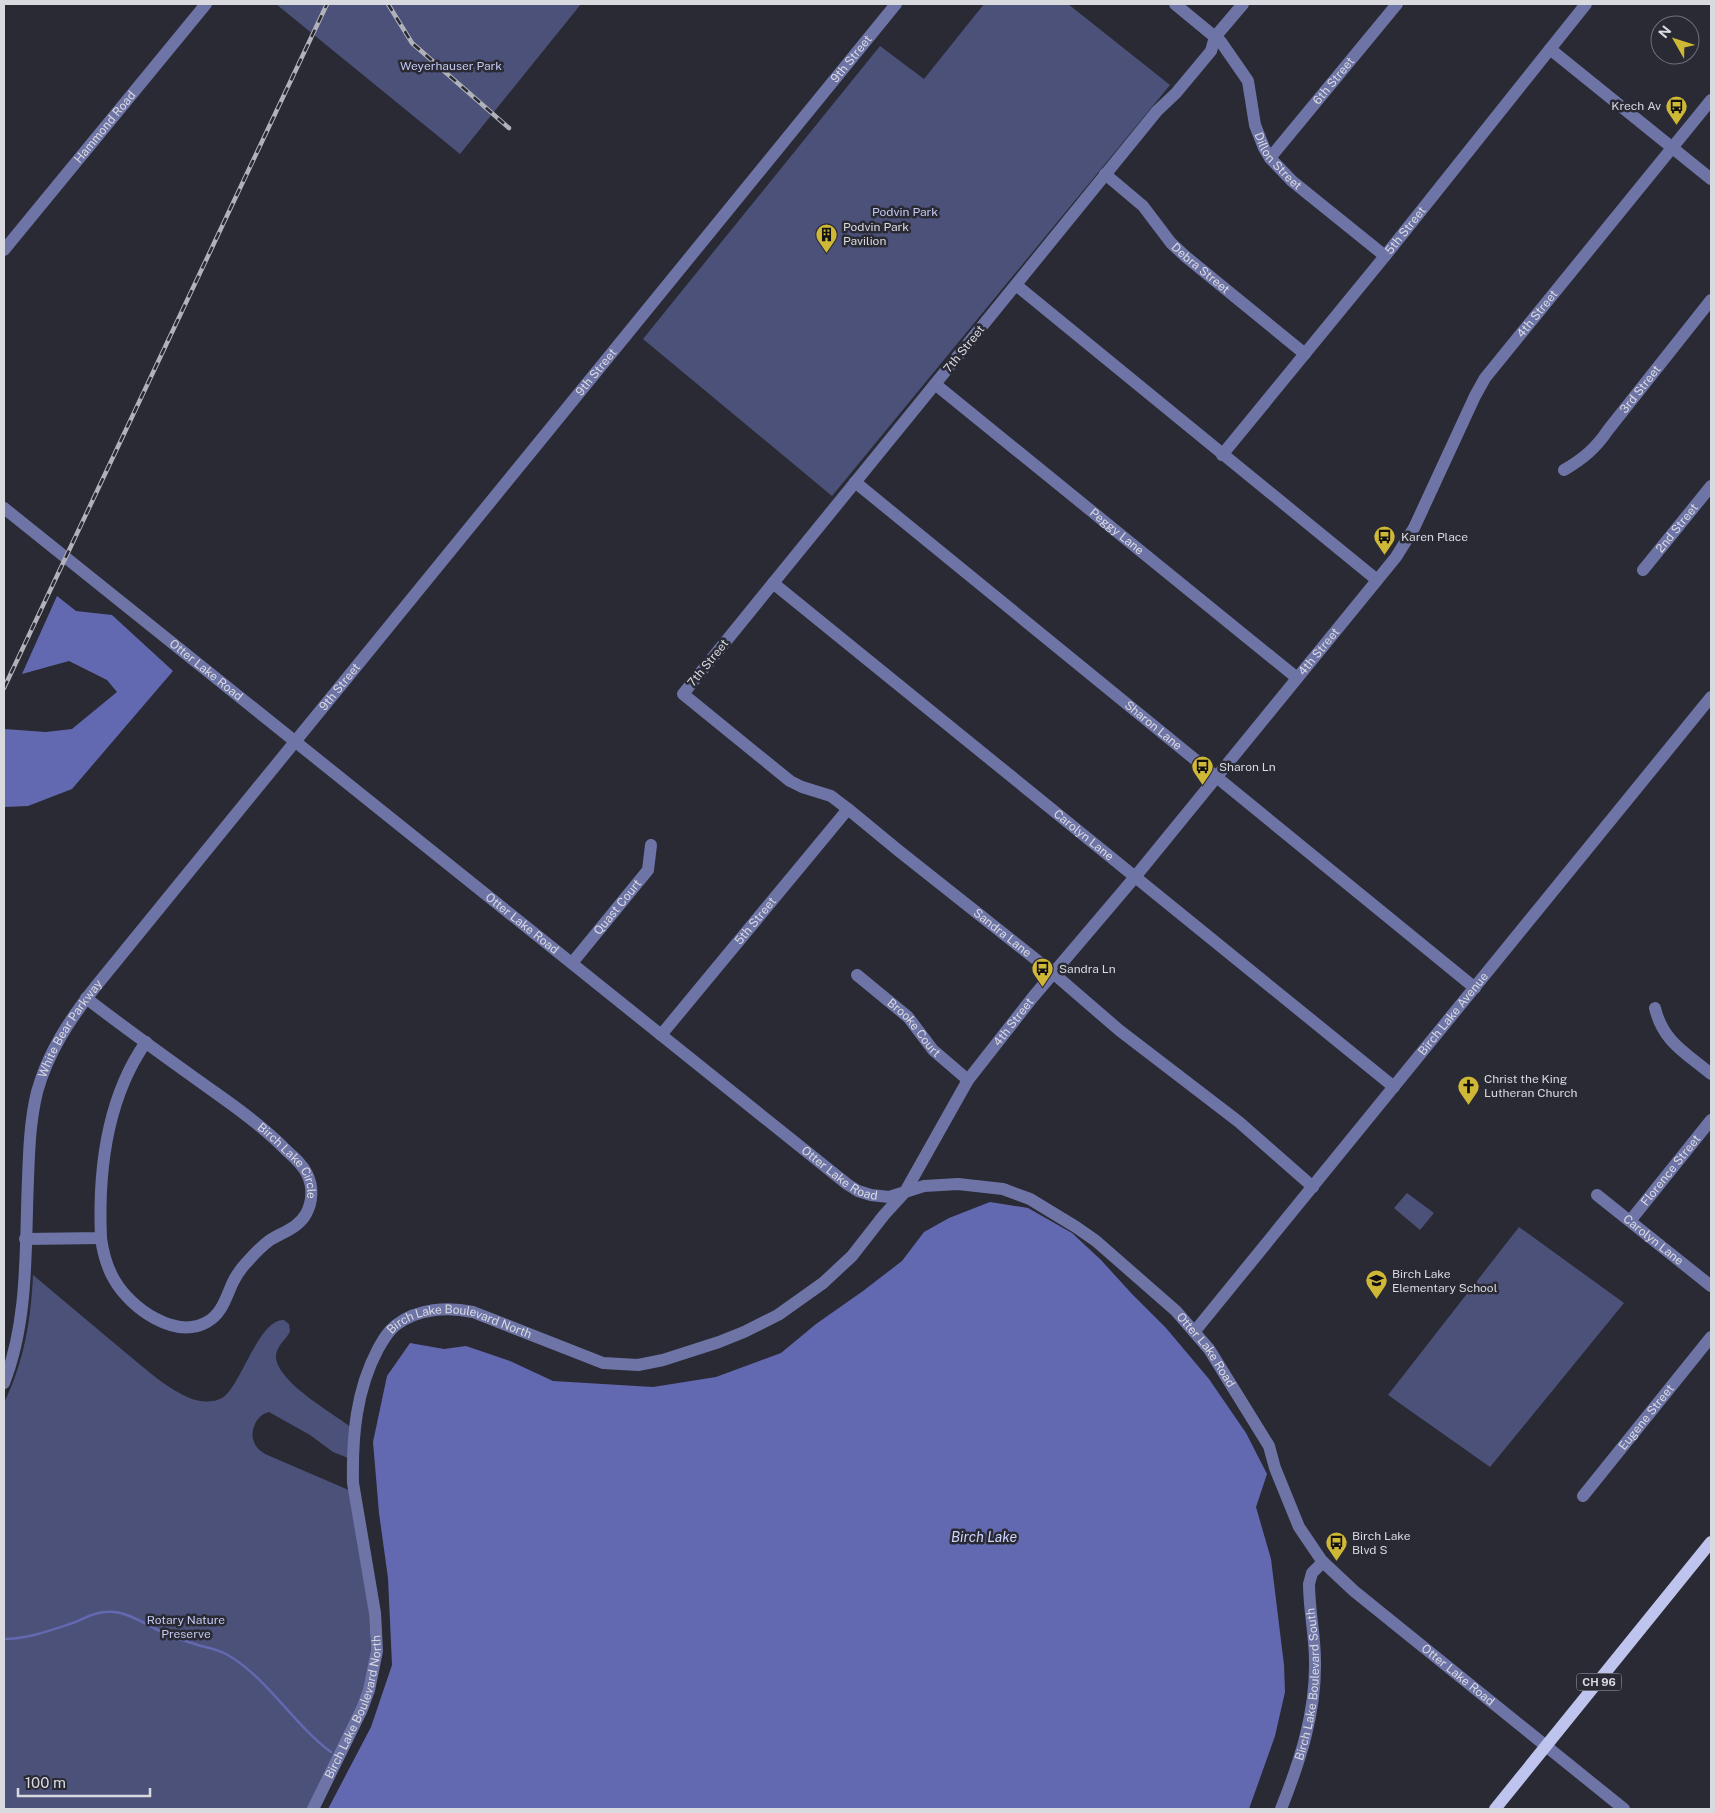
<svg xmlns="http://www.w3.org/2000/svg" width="1715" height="1813" viewBox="0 0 1715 1813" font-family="'Public Sans',sans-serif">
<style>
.green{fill:#4c517a}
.water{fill:#6369b0}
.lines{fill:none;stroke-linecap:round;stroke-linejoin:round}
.stream{stroke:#6369b0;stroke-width:2.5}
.minor{stroke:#6e75a6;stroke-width:12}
.major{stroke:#bec4ed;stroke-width:12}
.rail-casing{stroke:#b1b2b9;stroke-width:4.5}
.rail{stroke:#292a34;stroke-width:2.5;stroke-dasharray:8;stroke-linecap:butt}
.labels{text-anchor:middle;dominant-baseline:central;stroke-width:5;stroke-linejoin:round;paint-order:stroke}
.shield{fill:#292a34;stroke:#a4a5ac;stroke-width:1}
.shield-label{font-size:11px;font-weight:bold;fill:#d9dae0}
.street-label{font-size:12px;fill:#d9dae0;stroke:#292a34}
.park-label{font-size:12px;fill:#c3c9f1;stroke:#292a34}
.poi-label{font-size:12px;fill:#d9dae0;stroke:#292a34;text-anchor:start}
.water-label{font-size:14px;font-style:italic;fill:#cfd6fe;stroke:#292a34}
</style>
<rect width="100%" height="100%" fill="#292a34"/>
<g class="green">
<path d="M276 4H581L460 154Z"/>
<path d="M984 4H1068L1170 85 832 496 643 339 880 46 924 79Z"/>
<path d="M1407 1193 1434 1213 1420 1230 1394 1208Z"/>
<path d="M1519 1227 1624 1303 1490 1467 1388 1395Z"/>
<path d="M33 1275C64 1301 95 1327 126 1353 146 1369 168 1390 192 1399 201 1402 213 1403 222 1398 241 1387 258 1319 284 1320L289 1324 290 1331C287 1339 277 1345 276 1355 274 1380 332 1413 351 1427L348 1458 333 1452 310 1435 269 1412C257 1414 249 1431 254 1442 256 1448 261 1451 265 1454L351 1491 369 1610 371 1655 361 1700 308 1809H4V1403C24 1362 31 1320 33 1275Z"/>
</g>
<g class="water">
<path d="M57 596 76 611 112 615 173 671 72 789 28 806 4 807V729L46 732 72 729 117 692 107 680 69 661 22 674Z"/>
<path d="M990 1202 1028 1208 1072 1233 1101 1260 1132 1294 1166 1328 1209 1379 1246 1433 1267 1474 1256 1507 1271 1559 1284 1665 1285 1692 1275 1736 1249 1809H328L371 1727 392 1665 388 1578 379 1513 373 1442 387 1376 410 1343 444 1349 466 1346 510 1361 553 1381 653 1387 716 1377 781 1353 816 1324 863 1291 902 1261 924 1232 949 1218Z"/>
</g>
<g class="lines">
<path class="stream" d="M4 1639C26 1639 49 1631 70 1624 82 1620 93 1612 106 1612 126 1610 144 1624 162 1632 175 1638 188 1642 201 1646 210 1648 218 1650 226 1654 267 1677 293 1724 331 1752"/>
<g class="minor">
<path id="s1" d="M1175 4 1221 42 1248 81 1255 125 1264 148 1270 158 1292 181 1385 256"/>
<path id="s2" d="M1243 4 1215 37 1211 51 1176 93 1157 111 683 694 790 781 802 787 831 796 848 809 899 851 1053 973 1119 1030 1239 1122 1313 1187"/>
<path d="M1550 49 1711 179"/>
<path id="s3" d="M1270 158 1397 4"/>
<path id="s4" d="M1105 174 1143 206 1171 243 1185 256 1305 354"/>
<path id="s5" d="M4 250 206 4"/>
<path d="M1016 285 1377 580"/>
<path id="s6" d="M935 384 1297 678"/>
<path id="s7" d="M1222 455 1385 256 1586 4"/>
<path id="s8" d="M1564 470C1583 459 1596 448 1608 430L1711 300"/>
<path id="s9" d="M855 482 1475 988"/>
<path id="s10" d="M4 508 847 1184 858 1191 871 1195 889 1197 924 1186 958 1184 1003 1189 1030 1199 1076 1227 1096 1241 1176 1311 1209 1349 1269 1446 1275 1468 1299 1527 1322 1561 1354 1591 1624 1809"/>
<path id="s11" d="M1643 570 1711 486"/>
<path id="s12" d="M773 583 1394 1087"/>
<path id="s13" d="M572 963 648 870 651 845"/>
<path id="s14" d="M857 975 908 1017 933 1050 968 1080"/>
<path id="s15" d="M86 998C130 1032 175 1064 220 1096 244 1113 267 1130 287 1151 295 1158 303 1165 307 1174 313 1186 313 1201 306 1214 298 1228 283 1232 270 1240 262 1246 255 1253 248 1261 242 1267 237 1274 233 1282 226 1297 222 1314 207 1322 175 1340 131 1308 115 1281 107 1268 103 1253 101 1238"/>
<path d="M1655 1008C1663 1042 1686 1053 1711 1074"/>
<path id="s16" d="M661 1035 848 809"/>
<path id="s17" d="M1597 1195 1711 1286"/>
<path id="s18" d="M1630 1221 1711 1120"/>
<path d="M25 1239 101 1238C98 1170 106 1099 146 1042"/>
<path id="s19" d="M1195 1331 1711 697"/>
<path id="s20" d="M4 1383C29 1319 25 1247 28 1179 29 1150 30 1121 37 1092 48 1052 70 1019 96 986L896 4"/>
<path id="s21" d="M1583 1496 1711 1337"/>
<path id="s22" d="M313 1809 362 1709 369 1690 377 1651 375 1613 353 1483C352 1437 356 1390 378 1349 383 1340 388 1331 396 1325 418 1308 448 1307 473 1312L603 1363 638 1365 663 1360 719 1342 744 1332 778 1315 823 1283 852 1256 884 1215 905 1192 968 1080 1033 997 1135 877 1396 557 1414 528 1475 396 1485 378 1711 100"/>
<path id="s23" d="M1281 1809C1300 1761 1316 1713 1315 1661 1315 1635 1309 1610 1309 1584L1312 1573 1323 1562"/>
</g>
<path class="major" d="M1495 1809 1711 1542"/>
<defs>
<g id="rail">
<path d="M388 4 412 43 509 128"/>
<path d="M4 688 327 4"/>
</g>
</defs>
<use href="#rail" class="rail-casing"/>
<use href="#rail" class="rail"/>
</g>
<defs>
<symbol id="bus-pin" viewBox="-11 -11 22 30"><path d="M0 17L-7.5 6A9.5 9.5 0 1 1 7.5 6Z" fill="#d0b837" stroke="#292a34"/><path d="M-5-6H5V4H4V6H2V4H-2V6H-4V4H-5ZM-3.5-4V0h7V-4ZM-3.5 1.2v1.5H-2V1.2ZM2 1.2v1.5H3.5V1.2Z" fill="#111"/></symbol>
<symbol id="building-pin" viewBox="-11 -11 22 30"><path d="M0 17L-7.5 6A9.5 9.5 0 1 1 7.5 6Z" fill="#d0b837" stroke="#292a34"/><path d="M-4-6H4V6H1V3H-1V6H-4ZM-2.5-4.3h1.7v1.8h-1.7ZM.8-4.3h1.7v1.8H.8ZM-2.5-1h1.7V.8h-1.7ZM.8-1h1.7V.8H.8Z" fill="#111"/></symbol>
<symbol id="church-pin" viewBox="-11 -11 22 30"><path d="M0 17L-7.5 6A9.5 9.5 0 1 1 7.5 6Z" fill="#d0b837" stroke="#292a34"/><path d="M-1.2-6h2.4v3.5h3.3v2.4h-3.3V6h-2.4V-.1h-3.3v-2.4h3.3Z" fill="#111"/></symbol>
<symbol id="school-pin" viewBox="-11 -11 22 30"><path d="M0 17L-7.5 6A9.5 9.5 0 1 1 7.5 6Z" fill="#d0b837" stroke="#292a34"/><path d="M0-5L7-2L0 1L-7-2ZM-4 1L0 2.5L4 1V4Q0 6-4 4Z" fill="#111"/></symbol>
</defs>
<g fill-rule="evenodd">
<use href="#bus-pin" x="1664" y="94" width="25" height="34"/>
<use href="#building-pin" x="814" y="222" width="25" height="34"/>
<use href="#bus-pin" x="1372" y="524" width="25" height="34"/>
<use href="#bus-pin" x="1190" y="754" width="25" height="34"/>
<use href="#bus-pin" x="1030" y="956" width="25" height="34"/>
<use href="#church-pin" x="1456" y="1074" width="25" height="34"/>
<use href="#school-pin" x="1364" y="1268" width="25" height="34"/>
<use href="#bus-pin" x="1324" y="1530" width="25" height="34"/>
</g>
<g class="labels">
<rect class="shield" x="1576.5" y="1673.5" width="45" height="17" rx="4"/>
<g class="shield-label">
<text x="1599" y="1682">CH 96</text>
</g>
<g class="street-label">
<text stroke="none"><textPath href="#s20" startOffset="1612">9th Street</textPath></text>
<text stroke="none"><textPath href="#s3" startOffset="100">6th Street</textPath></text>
<text stroke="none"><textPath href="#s5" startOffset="159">Hammond Road</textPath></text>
<text stroke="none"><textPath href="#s1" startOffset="195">Dillon Street</textPath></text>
<text stroke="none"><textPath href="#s7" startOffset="290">5th Street</textPath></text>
<text stroke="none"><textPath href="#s4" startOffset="135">Debra Street</textPath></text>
<text stroke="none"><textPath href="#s22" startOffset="2179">4th Street</textPath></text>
<text transform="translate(964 349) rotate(-51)">7th Street</text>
<text stroke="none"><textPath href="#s20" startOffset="1208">9th Street</textPath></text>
<text stroke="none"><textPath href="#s8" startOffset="112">3rd Street</textPath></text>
<text stroke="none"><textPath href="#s11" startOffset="54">2nd Street</textPath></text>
<text stroke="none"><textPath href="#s6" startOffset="234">Peggy Lane</textPath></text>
<text stroke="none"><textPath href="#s22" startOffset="1774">4th Street</textPath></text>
<text transform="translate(708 663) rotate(-51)">7th Street</text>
<text stroke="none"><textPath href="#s10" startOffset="259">Otter Lake Road</textPath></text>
<text stroke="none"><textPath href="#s20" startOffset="802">9th Street</textPath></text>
<text stroke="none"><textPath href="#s9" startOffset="385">Sharon Lane</textPath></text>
<text stroke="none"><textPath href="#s12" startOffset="400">Carolyn Lane</textPath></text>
<text stroke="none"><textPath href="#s13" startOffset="72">Quast Court</textPath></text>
<text stroke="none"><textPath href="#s16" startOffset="148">5th Street</textPath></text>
<text stroke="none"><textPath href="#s10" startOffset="664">Otter Lake Road</textPath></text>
<text stroke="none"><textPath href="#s2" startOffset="1291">Sandra Lane</textPath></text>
<text stroke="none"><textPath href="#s19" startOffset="409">Birch Lake Avenue</textPath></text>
<text stroke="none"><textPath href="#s22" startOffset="1294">4th Street</textPath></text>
<text stroke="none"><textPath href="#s14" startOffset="78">Brooke Court</textPath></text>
<text stroke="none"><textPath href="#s20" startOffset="366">White Bear Parkway</textPath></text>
<text stroke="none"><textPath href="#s15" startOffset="262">Birch Lake Circle</textPath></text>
<text stroke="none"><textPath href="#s10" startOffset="1069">Otter Lake Road</textPath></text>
<text stroke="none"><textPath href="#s18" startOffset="65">Florence Street</textPath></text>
<text stroke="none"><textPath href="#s17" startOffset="72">Carolyn Lane</textPath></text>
<text stroke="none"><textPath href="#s22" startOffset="576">Birch Lake Boulevard North</textPath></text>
<text stroke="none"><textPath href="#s10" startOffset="1504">Otter Lake Road</textPath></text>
<text stroke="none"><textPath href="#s21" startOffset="101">Eugene Street</textPath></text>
<text stroke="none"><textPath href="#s10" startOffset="1924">Otter Lake Road</textPath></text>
<text stroke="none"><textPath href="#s23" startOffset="129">Birch Lake Boulevard South</textPath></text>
<text stroke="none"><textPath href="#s22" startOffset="111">Birch Lake Boulevard North</textPath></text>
</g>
<g class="park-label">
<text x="451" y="66">Weyerhauser Park</text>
<text x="905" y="212">Podvin Park</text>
<text x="186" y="1620">Rotary Nature<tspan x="186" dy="14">Preserve</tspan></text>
</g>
<g class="poi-label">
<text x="1661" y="106" text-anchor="end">Krech Av</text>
<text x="843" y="227">Podvin Park<tspan x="843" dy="14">Pavilion</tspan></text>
<text x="1401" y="537">Karen Place</text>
<text x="1219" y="767">Sharon Ln</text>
<text x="1059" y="969">Sandra Ln</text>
<text x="1484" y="1079">Christ the King<tspan x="1484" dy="14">Lutheran Church</tspan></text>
<text x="1392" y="1274">Birch Lake<tspan x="1392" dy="14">Elementary School</tspan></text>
<text x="1352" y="1536">Birch Lake<tspan x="1352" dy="14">Blvd S</tspan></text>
</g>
<g class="water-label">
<text x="984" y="1537">Birch Lake</text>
</g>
</g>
<rect width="1715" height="1813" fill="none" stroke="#d9dae0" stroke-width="10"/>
<g transform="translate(1675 40) rotate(309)"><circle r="24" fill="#292a34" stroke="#6f7079"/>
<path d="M0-4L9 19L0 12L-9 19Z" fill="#d0b837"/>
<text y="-8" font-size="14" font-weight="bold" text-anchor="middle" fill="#d9dae0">N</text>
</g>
<path d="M18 1788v8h132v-8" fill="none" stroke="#d9dae0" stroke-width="2.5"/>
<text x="25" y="1788" font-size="15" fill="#d9dae0" stroke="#292a34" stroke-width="4" paint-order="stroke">100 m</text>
</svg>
